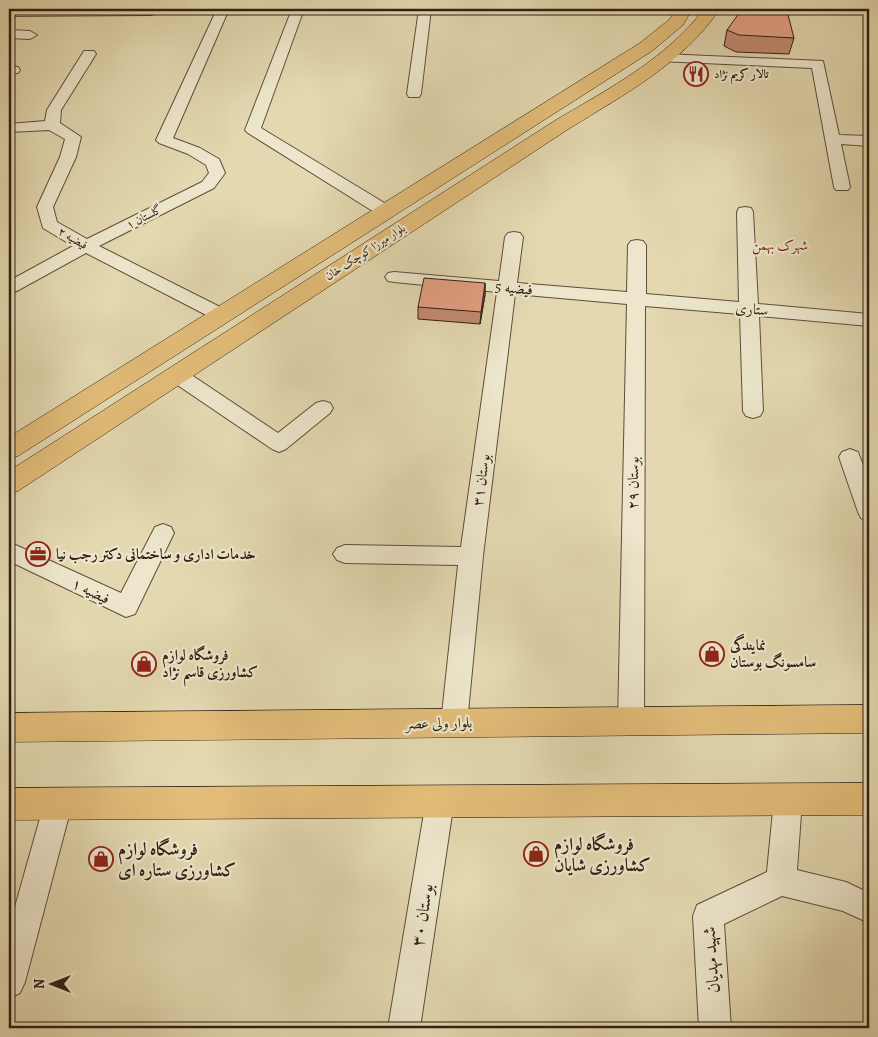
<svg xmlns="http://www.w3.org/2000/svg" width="878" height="1037" viewBox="0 0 878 1037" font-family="Alegreya,Amiri,serif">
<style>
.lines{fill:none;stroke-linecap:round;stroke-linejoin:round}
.minor-casing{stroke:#5d4e3a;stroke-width:2}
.primary-casing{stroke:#302013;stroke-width:1}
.minor{fill:#ede6cc;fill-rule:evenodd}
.primary{fill:#e2bc78;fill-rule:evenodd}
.wall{fill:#c38a72;stroke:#302013}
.shaded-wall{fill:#9f705c;stroke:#302013}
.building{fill:#e3a084;stroke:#302013}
.labels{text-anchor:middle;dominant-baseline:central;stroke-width:4.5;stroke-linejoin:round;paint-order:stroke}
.far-poi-label{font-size:12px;font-weight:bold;fill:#302013;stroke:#ede6cc;text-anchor:start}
.far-street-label{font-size:12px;fill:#302013;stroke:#ede6cc}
.far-neighbourhood-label{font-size:14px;fill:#7a1f14;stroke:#ede6cc}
.street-label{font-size:15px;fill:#302013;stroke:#ede6cc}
.poi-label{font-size:15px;font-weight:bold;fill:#302013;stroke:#ede6cc;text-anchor:start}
.near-poi-label{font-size:18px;font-weight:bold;fill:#302013;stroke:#ede6cc;text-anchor:start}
.near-street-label{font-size:18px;fill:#302013;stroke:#ede6cc}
</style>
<rect width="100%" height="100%" fill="#e3d8b0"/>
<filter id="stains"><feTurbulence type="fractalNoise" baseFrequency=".004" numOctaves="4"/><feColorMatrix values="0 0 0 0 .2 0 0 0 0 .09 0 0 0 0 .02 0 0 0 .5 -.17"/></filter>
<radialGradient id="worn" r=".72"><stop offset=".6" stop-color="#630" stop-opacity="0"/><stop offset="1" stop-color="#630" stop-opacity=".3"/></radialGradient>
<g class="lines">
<defs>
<g id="minor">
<path d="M9 9H157L155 14 150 15 9 16Z"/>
<path d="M217 9H229L173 138 200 148 219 159 225 173 214 188 99 246 228 311 230 315 228 319 221 321 214 319 86 253 15 292 9 294V281L73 246 43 228 37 207 60 157 65 139 49 130 9 132V124L45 121 47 110 84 51H94L96 54 61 110 60 123 81 137 76 157 53 207 57 222 87 239 202 182 209 173 206 165 188 154 159 143 156 140Z"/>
<path d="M292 9H304L261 128 391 207 393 211 391 215H379L248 133 245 130Z"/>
<path d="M419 9H431L421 94 419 97H409L407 94Z"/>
<path d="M9 30 30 31 37 35 30 39 9 38Z"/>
<path d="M664 54 823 61 839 135 869 136V146L841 144 850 187 848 190H836L834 187 812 68 659 61 657 58 659 55Z"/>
<path d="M9 66 18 67 20 70 18 73 9 74Z"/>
<path d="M745 207 751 208 753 212 758 304 869 314V326L759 316 763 411 760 416 753 418 746 416 743 411 740 314 645 306 644 721 640 729 631 733 622 729 618 721 627 304 515 294 483 556 467 723 463 731 454 735 445 731 441 723 458 565 345 563 337 560 333 554 337 548 345 545 461 547 497 292 394 282 388 281 385 277 388 273 394 272 499 281 505 237 508 233 514 232 520 233 523 237 517 283 627 292 628 245 631 241 637 240 643 241 646 245V294L739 302 737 212 739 208Z"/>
<path d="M177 368 184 370 278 433 316 403 323 401 330 403 333 408 330 413 286 449 279 452 272 449 170 380 167 375 170 370Z"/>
<path d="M850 449 858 452 869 481V521L861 518 858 512 839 457 842 452Z"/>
<path d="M163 524 171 527 174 533 135 614 126 617 9 561V542L121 593 155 527Z"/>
<path d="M788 787 798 791 802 800 797 870 846 882 869 893V923L843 911 782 896 724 924 731 1028H699L693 916 697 905 767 872 774 800 778 791Z"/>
<path d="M440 788 450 792 454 801 420 1028H388L426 801 430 792Z"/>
<path d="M58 791 68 795 72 804 25 982 20 993 9 998V928L44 804 48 795Z"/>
</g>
<g id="primary">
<path d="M676 9H692L683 25 652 51 18 456 9 458V437L640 43 670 19Z"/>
<path d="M704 9H720C682 64 625 94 570 128L18 491 9 494V471L556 120C610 88 666 59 704 9Z"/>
<path d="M869 705V733L9 742V713Z"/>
<path d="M869 783V815L9 820V788Z"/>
</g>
</defs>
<use href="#minor" class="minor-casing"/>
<use href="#primary" class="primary-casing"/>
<use href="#minor" class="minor"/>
<use href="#primary" class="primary"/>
</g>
<g class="wall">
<path d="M727 30 794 38 789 54 736 52 724 46Z"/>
<path d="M485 283V295L480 324 418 319V307Z"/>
</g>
<path class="shaded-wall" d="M485 283V295L480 324 481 312Z"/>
<g class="building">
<path d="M742 9 787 11 794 38 739 35 727 30Z"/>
<path d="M424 278 485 283 481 312 418 307Z"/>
</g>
<defs>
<symbol id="restaurant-ring" viewBox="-11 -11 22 22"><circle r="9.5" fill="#ede6cc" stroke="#8f2418" stroke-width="1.5"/><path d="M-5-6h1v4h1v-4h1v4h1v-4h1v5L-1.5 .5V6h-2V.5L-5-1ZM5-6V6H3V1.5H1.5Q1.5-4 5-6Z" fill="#8f2418"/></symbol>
<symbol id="office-ring" viewBox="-11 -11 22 22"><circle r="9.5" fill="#ede6cc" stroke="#8f2418" stroke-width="1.5"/><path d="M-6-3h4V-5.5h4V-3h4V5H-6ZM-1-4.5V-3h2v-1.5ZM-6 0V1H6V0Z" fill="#8f2418"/></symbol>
<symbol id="shop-ring" viewBox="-11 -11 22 22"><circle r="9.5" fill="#ede6cc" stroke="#8f2418" stroke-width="1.5"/><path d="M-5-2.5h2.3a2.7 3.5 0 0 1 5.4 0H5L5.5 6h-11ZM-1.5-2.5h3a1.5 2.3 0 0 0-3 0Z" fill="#8f2418"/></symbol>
</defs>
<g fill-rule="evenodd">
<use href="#restaurant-ring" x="682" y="60" width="28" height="28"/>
<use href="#office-ring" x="24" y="540" width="28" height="28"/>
<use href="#shop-ring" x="698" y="640" width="28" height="28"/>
<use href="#shop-ring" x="130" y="650" width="28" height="28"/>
<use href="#shop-ring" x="522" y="840" width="28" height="28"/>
<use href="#shop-ring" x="87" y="845" width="28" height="28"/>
</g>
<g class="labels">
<g class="far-poi-label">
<text x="714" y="74">تالار کریم نژاد</text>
</g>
<g class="far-street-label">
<text transform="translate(144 217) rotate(-27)">گلستان ۱</text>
<text transform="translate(73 238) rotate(30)">فیضیه ۲</text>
<text transform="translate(365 252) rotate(-33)">بلوار میرزا کوچک خان</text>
</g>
<g class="far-neighbourhood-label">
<text x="780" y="245">شهرک بهمن</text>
</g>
<g class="street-label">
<text transform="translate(514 288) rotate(5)">فیضیه 5</text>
<text transform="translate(752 309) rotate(5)">ستاری</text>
<text transform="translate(481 480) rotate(-82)">بوستان ۳۱</text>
<text transform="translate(633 483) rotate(-89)">بوستان ۲۹</text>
<text transform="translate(91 591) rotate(26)">فیضیه ۱</text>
<text transform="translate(439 723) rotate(-1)">بلوار ولی عصر</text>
</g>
<g class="poi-label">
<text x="56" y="554">خدمات اداری و ساختمانی دکتر رجب نیا</text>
<text x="730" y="645">نمایندگی<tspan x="730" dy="17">سامسونگ بوستان</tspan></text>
<text x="162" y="655">فروشگاه لوازم<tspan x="162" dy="17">کشاورزی قاسم نژاد</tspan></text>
</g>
<g class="near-poi-label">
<text x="554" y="844">فروشگاه لوازم<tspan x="554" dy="21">کشاورزی شایان</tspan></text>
<text x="118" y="849">فروشگاه لوازم<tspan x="118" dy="21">کشاورزی ستاره ای</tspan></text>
</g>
<g class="near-street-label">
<text transform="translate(422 915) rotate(-81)">بوستان ۳۰</text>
<text transform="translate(711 960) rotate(-94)">شهید مهدیان</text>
</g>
</g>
<rect width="878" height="1037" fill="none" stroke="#e3d8b0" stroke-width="30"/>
<rect x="10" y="10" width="858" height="1017" fill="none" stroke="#302013" stroke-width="2.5"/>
<rect x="15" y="15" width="848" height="1007" fill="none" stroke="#302013"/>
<g transform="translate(52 984) rotate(270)" stroke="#ede6cc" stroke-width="4" paint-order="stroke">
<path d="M0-4L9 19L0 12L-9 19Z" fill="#302013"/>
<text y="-8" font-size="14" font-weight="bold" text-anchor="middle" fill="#302013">N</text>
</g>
<rect width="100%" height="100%" filter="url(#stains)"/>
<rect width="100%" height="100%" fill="url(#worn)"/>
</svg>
